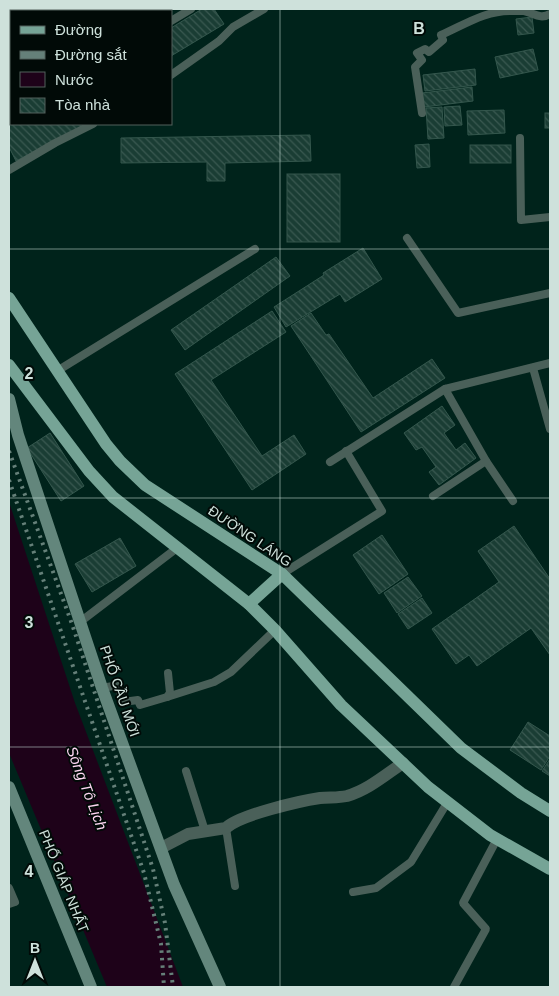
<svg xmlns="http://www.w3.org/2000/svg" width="559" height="996" viewBox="0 0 559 996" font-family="Arial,sans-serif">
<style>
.water{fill:#1e0219}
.building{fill:url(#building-back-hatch);stroke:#34574d}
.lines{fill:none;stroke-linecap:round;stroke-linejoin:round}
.service{stroke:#4a6059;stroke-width:8}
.minor{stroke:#4a6059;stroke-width:12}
.secondary{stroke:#63867c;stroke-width:12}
.primary{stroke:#76a496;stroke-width:12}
.rail{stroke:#658079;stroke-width:4;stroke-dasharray:2.5 5;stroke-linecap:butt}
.grid{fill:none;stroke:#cee1db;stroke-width:1;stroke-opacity:0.55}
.labels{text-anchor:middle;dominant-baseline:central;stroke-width:4;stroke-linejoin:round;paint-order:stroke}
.street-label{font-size:14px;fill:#cee1db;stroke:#010a07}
.water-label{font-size:15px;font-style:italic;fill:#fcd5f1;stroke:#010a07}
.grid-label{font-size:16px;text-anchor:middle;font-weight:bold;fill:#cee1db;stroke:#010a07;stroke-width:4;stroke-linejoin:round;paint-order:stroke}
</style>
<defs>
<pattern id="building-back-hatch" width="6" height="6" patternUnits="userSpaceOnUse" patternTransform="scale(1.25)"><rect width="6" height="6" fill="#1a3d34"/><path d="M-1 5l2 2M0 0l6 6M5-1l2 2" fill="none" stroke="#3a5951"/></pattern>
</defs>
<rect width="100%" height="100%" fill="#00231b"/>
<path class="water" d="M9 502 75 703 183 987H107L9 753Z"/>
<g class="building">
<path d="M90 9H135L136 11H92Z"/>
<path d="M202 9H214L224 24 171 56V28Z"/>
<path d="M532 17 534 33 518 35 516 19Z"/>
<path d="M533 49 538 70 500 78 495 57Z"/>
<path d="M475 69 476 85 425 91 423 75Z"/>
<path d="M472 87 473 101 424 107 422 93Z"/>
<path d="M460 106 462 125 445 126 444 107Z"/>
<path d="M442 107 444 138 428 139 426 108Z"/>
<path d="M504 110 505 133 468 135 467 111Z"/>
<rect x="545" y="113" width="5" height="15"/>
<path d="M12 124H88L16 161 9 147V125Z"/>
<path d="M310 135 311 161 225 163V181H207V162L121 163V138Z"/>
<path d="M429 144 430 167 417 168 415 145Z"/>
<rect x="470" y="145" width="41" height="18"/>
<rect x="287" y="174" width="53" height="68"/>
<path d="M363 248 382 279 345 302 340 294 286 327 274 307 324 275 323 273Z"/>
<path d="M276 257 290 276 185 350 171 330Z"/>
<path d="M272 311 286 332 211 380 262 456 294 435 306 454 252 490 175 374Z"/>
<path d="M311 313 326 335 329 334 373 398 432 359 445 378 361 432 291 326Z"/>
<path d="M442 406 455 425 444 433 456 450 465 443 476 458 439 485 429 472 436 467 422 447 416 450 404 433Z"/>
<path d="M50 433 84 486 61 501 27 448Z"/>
<path d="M514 526 550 579V655L531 628 477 666 469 655 456 664 432 629 499 582 478 551Z"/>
<path d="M382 535 408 574 379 594 353 555Z"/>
<path d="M120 538 136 566 92 592 75 564Z"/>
<path d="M408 577 422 596 397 613 384 593Z"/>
<path d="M422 598 432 613 408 629 398 614Z"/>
<path d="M528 722 550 736V756L541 770 510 750Z"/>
<path d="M550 759V776L542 771Z"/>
</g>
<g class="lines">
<g class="service">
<path d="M70 9 72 11"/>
<path d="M14 11 15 9"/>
<path d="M171 21 191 9"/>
<path d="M9 27 11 16"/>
<path d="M9 32 11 42"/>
<path d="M9 54 11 53"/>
<path d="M171 75 219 41 233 27 264 9"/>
<path d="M422 113 415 67 422 60 417 53 425 49 429 52 443 40 441 35C464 25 486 10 512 11 516 11 520 11 524 11 534 13 540 20 550 14"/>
<path d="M520 138 521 220 550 217"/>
<path d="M9 170 55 143 93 124"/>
<path d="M407 238 458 313 550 293"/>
<path d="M533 368 550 429"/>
<path d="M57 371 255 249"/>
<path d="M445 389 486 461 513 501"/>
<path d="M330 462 445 389 550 363"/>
<path d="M433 496 486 461"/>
<path d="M282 574 382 511 346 451"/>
<path d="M80 622 177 548"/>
<path d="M102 688 118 685 123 702 138 700 140 705 167 697 170 693 168 673"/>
<path d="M167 697 214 682 231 672 275 630"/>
<path d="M186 771 205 831"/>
<path d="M226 828 235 886"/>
<path d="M9 888 15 902 9 904"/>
<path d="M353 892 376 888 411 862 447 803"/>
<path d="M454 987 486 929 463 903 497 839"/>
</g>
<path class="minor" d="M161 848 188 834 226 828C239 815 300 801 320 798 329 797 338 798 347 796 368 790 385 775 403 763"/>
<g class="secondary">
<path d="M9 399 18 435 102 688 174 885 220 987"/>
<path d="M9 787 91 987"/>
</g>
<g class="primary">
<path d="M9 298 106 444 120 461 145 485 282 574 461 748 521 793 550 811"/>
<path d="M9 365 89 471 113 497 249 604 275 630 341 705 428 787 490 835 550 869"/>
<path d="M249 604 282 574"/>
</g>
<g class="rail">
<path d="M9 451 72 624 153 869 165 923 173 987"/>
<path d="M9 480 144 873 161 944 164 987"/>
</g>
</g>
<path class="grid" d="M280 9V987M9 249H550M9 498H550M9 747H550"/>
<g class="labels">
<g class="street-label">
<text transform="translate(250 536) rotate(34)">ĐƯỜNG LÁNG</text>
<text transform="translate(120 691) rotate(71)">PHỐ CẦU MỚI</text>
<text transform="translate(64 881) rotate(68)">PHỐ GIÁP NHẤT</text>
</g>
<g class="water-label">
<text transform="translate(87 788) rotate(69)">Sông Tô Lịch</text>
</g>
</g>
<g class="grid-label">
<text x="419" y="34">B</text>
<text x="29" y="379">2</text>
<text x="29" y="628">3</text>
<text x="29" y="877">4</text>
</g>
<rect width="559" height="996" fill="none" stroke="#cee1db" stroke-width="20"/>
<rect x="10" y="10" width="162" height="115" fill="#010a07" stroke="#53605c"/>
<rect x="20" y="26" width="25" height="8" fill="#76a496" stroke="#53605c"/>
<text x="55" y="35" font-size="15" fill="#cee1db">Đường</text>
<rect x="20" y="51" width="25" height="8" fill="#658079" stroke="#53605c"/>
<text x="55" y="60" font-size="15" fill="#cee1db">Đường sắt</text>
<rect x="20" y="72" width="25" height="15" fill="#1e0219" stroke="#53605c"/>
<text x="55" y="85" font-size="15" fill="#cee1db">Nước</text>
<rect x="20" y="98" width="25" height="15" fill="url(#building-back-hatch)" stroke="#53605c"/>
<text x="55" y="110" font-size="15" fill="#cee1db">Tòa nhà</text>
<g transform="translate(35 961)" stroke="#010a07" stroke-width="4" paint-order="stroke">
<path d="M0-4L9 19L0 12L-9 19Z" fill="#cee1db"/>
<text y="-8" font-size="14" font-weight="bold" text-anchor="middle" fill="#cee1db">B</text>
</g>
</svg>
